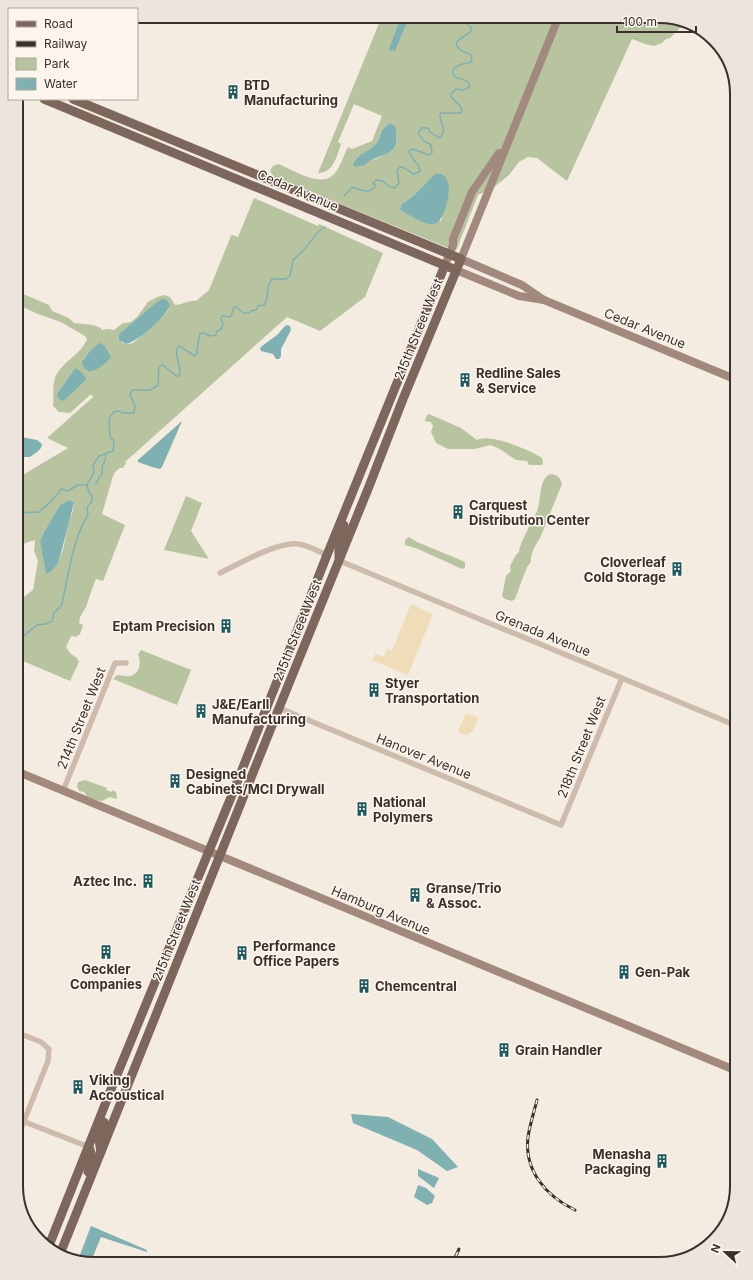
<svg xmlns="http://www.w3.org/2000/svg" width="753" height="1280" viewBox="0 0 753 1280" font-family="Inter,sans-serif">
<style>
.green{fill:#b8c4a0;fill-rule:evenodd}
.sand{fill:#efdcb8}
.water{fill:#7fb0b2}
.lines{fill:none;stroke-linecap:round;stroke-linejoin:round}
.stream{stroke:#7fb0b2;stroke-width:1.5}
.street{stroke:#cdbbac;stroke-width:5.5}
.secondary{stroke:#a18a7d;stroke-width:8}
.primary{stroke:#7d675c;stroke-width:9}
.rail-casing{stroke:#3b302b;stroke-width:3}
.rail{stroke:#fbf5ee;stroke-width:1.5;stroke-dasharray:4.5;stroke-linecap:butt}
.labels{text-anchor:middle;dominant-baseline:central;stroke-width:3;stroke-linejoin:round;paint-order:stroke}
.poi-label{font-size:13px;font-weight:bold;fill:#3b302b;stroke:#fbf5ee;text-anchor:start}
.street-label{font-size:13px;fill:#3b302b;stroke:#fbf5ee}
.rim{fill:none;stroke:#3b302b;stroke-width:2}
</style>
<rect width="100%" height="100%" fill="#f4ebe1"/>
<g class="green">
<path d="M382 16H401L389 48 393 51 395 50 410 16H665L687 24 681 27 670 38 666 39 662 43 654 46 645 44 632 39 567 181 537 158 528 157 519 162 509 175 494 187 478 195 456 251 274 177 270 171 273 166 278 164C295 170 324 192 337 170 342 163 344 154 348 147L352 149 372 141 382 116 354 104 338 142 341 144C337 155 334 173 318 173ZM390 123 396 128C396 133 397 139 396 144 392 157 365 162 353 164 358 153 366 154 374 146 382 137 378 130 390 123ZM429 180 449 191 441 221H419L400 210 401 205 413 196Z"/>
<path d="M254 198 318 226 319 224 383 253 365 297 320 331 287 317 125 462 126 463 123 468H120L115 472 113 476 102 514 125 525 103 581 96 579 95 581 89 598 86 607 80 617 79 623 83 625 80 634 76 637 71 636 66 647 71 654 77 658 79 662 70 681 23 661 16 663V603L33 590 38 561 34 551 35 540 16 546V479L68 448 47 438 93 397 92 395H90L70 413 59 412 53 406C54 397 52 387 55 378 61 362 82 354 87 339L85 336 61 322 38 314 16 304V291L49 305 52 311 69 318 74 323 93 325 101 328V330L107 329 114 330 123 323 131 322 137 317 148 302 157 297 164 295 170 297 175 305C183 305 188 300 196 301L209 290 231 236 232 235 238 237ZM154 304 170 305 167 312 163 316 133 343 128 344 122 343 119 334ZM105 347 107 351V361L92 372 83 360 89 352ZM75 368 86 380 66 399 57 394ZM69 500 72 501 74 503C74 509 72 514 70 519 64 536 66 557 51 569L44 565V558L40 541 44 532 60 505Z"/>
<path d="M429 414 461 428 477 440C490 433 530 450 542 458L543 463 542 465H529L527 461 516 460 500 449 490 445 475 449H448L436 443 431 432 433 426 431 422 425 421 427 415Z"/>
<path d="M550 474C556 474 561 478 562 484L540 538C536 545 530 553 531 562L527 567 515 599 512 601 505 599 502 596 506 576C509 572 512 573 510 566 513 561 515 555 519 552 520 541 529 531 531 520 545 508 535 482 550 474Z"/>
<path d="M186 496 202 503 191 531 209 559 164 550Z"/>
<path d="M409 537 417 542 463 561 465 562V568L462 569 418 549 405 545V540Z"/>
<path d="M141 650 191 670 177 705 113 679 117 675C122 675 126 677 130 676 140 674 142 662 138 655Z"/>
<path d="M85 780 107 788 106 790 112 792 113 790 116 792 117 798 116 799 110 797 102 801 93 799 87 796 84 792 79 791 77 787 78 782Z"/>
</g>
<g class="sand">
<path d="M411 604 433 614 408 675 372 660 375 654 384 657 387 649 392 651Z"/>
<path d="M466 713 479 718 472 732 467 735 458 732Z"/>
</g>
<g class="water">
<path d="M401 16H410L395 51 389 50V48Z"/>
<path d="M390 123 396 127C396 132 397 139 396 144 391 158 373 155 365 165L355 167 353 164C358 153 365 154 374 146 383 137 377 131 390 123Z"/>
<path d="M435 174C461 171 444 221 437 223 427 228 409 215 400 210L401 205 413 196Z"/>
<path d="M162 299 167 300 170 305C167 316 137 342 126 344L119 340V334L154 304Z"/>
<path d="M286 325 290 326 291 330 281 349V356L279 359H276L273 354 261 351 260 348 262 346 277 335Z"/>
<path d="M99 343 104 345 111 357C107 363 97 370 90 372L84 368 82 362 89 352Z"/>
<path d="M75 368 79 370 86 377V380L66 399 62 401 57 397V394Z"/>
<path d="M182 421 162 467 160 469 152 467 138 462V460Z"/>
<path d="M16 436 37 440 42 444C42 450 35 453 30 457H24L16 453Z"/>
<path d="M69 500 72 501 74 503 61 553 57 565 49 573H46L40 541 44 532 60 505Z"/>
<path d="M351 1114 388 1117 432 1139 458 1167 447 1171 417 1150 353 1123Z"/>
<path d="M418 1169 439 1178 434 1188 418 1176Z"/>
<path d="M418 1185 426 1188 435 1196 432 1203 427 1205 414 1197Z"/>
<path d="M91 1226 147 1250V1252L101 1237 90 1264 78 1260Z"/>
</g>
<g class="lines">
<g class="stream">
<path d="M344 196 352 187C360 190 369 194 375 187V185L373 183 377 180 383 181 388 186 395 188 399 183 397 170 400 167C406 167 409 172 414 174L420 171C420 163 410 159 409 151L413 149 429 155 432 153 431 145 424 141 419 135V132L422 128H428L430 132 439 138C448 131 440 124 440 115L441 113H461L462 109C460 103 451 101 451 94L456 89C462 90 466 91 470 86 469 83 469 82 466 81 464 79 460 79 457 78 455 77 453 75 453 73 451 65 465 64 471 62L472 59 471 55C464 51 459 52 456 44 459 37 466 37 471 31V27L467 24 466 19 469 16"/>
<path d="M95 484 97 483 99 477 102 475V466L105 461 106 453 113 451 114 441 110 437 109 418 114 412 120 411 122 413H134L135 406 130 395 132 390H150L158 385 159 366 163 365 176 376H179C183 366 172 354 179 346L181 347 195 356 197 353V349L200 333H204L210 336 216 335 217 331 221 329 223 324 221 319 222 316 230 317 231 316 234 307H236L244 313H249L251 311 256 310 258 306 264 305C270 297 265 287 272 279H286L290 276 293 260 304 250 318 232 325 227"/>
<path d="M87 485 94 472 93 465 99 456 105 454"/>
<path d="M16 511C22 514 32 512 39 512 44 508 59 494 61 489L68 491 78 485H87"/>
<path d="M16 642 37 625 46 624 52 621 54 613 62 605C63 596 65 592 66 584 71 562 75 535 88 515 87 509 86 506 92 502V495L89 493 87 485"/>
</g>
<g class="street">
<path d="M340 561 737 726"/>
<path d="M220 573C238 564 279 541 298 544 308 545 318 551 327 555"/>
<path d="M279 708 561 825 622 678"/>
<path d="M63 791 115 663H126"/>
<path d="M25 1122 89 1147"/>
<path d="M16 1141 48 1061 49 1049 41 1042 16 1032"/>
</g>
<g class="secondary">
<path d="M16 101 17 99"/>
<path d="M445 265 453 245V239L472 192 499 153"/>
<path d="M456 270 519 296 544 300 737 380"/>
<path d="M544 300 522 285 461 259 559 16"/>
<path d="M16 771 737 1071"/>
</g>
<g class="primary">
<path d="M44 99 451 268"/>
<path d="M339 558V545L344 525"/>
<path d="M101 1152 99 1140 104 1122"/>
<path d="M88 1172 92 1156 89 1147"/>
<path d="M48 1248 114 1082 234 790 327 555 445 265"/>
<path d="M60 1254 279 708 368 489 403 399 461 259 73 99"/>
</g>
<defs>
<g id="rail">
<path d="M537 1100C534 1112 530 1124 528 1137 524 1171 546 1196 575 1210"/>
<path d="M452 1264 459 1249"/>
</g>
</defs>
<use href="#rail" class="rail-casing"/>
<use href="#rail" class="rail"/>
</g>
<defs>
<symbol id="building-bare" viewBox="-9 -9 18 18"><path d="M-4-6H4V6H1V3H-1V6H-4ZM-2.5-4.3h1.7v1.8h-1.7ZM.8-4.3h1.7v1.8H.8ZM-2.5-1h1.7V.8h-1.7ZM.8-1h1.7V.8H.8Z" fill="#1f5a5e" stroke="#fbf5ee" stroke-width="2.5" paint-order="stroke"/></symbol>
</defs>
<g fill-rule="evenodd">
<use href="#building-bare" x="223" y="82" width="20" height="20"/>
<use href="#building-bare" x="455" y="370" width="20" height="20"/>
<use href="#building-bare" x="448" y="502" width="20" height="20"/>
<use href="#building-bare" x="667" y="559" width="20" height="20"/>
<use href="#building-bare" x="216" y="616" width="20" height="20"/>
<use href="#building-bare" x="364" y="680" width="20" height="20"/>
<use href="#building-bare" x="191" y="701" width="20" height="20"/>
<use href="#building-bare" x="165" y="771" width="20" height="20"/>
<use href="#building-bare" x="352" y="799" width="20" height="20"/>
<use href="#building-bare" x="138" y="871" width="20" height="20"/>
<use href="#building-bare" x="405" y="885" width="20" height="20"/>
<use href="#building-bare" x="96" y="942" width="20" height="20"/>
<use href="#building-bare" x="232" y="943" width="20" height="20"/>
<use href="#building-bare" x="614" y="962" width="20" height="20"/>
<use href="#building-bare" x="354" y="976" width="20" height="20"/>
<use href="#building-bare" x="494" y="1040" width="20" height="20"/>
<use href="#building-bare" x="68" y="1077" width="20" height="20"/>
<use href="#building-bare" x="652" y="1151" width="20" height="20"/>
</g>
<g class="labels">
<g class="poi-label">
<text x="244" y="85">BTD<tspan x="244" dy="15">Manufacturing</tspan></text>
<text x="476" y="373">Redline Sales<tspan x="476" dy="15">&amp; Service</tspan></text>
<text x="469" y="505">Carquest<tspan x="469" dy="15">Distribution Center</tspan></text>
<text x="666" y="562" text-anchor="end">Cloverleaf<tspan x="666" dy="15">Cold Storage</tspan></text>
<text x="215" y="626" text-anchor="end">Eptam Precision</text>
<text x="385" y="683">Styer<tspan x="385" dy="15">Transportation</tspan></text>
<text x="212" y="704">J&amp;E/Earll<tspan x="212" dy="15">Manufacturing</tspan></text>
<text x="186" y="774">Designed<tspan x="186" dy="15">Cabinets/MCI Drywall</tspan></text>
<text x="373" y="802">National<tspan x="373" dy="15">Polymers</tspan></text>
<text x="137" y="881" text-anchor="end">Aztec Inc.</text>
<text x="426" y="888">Granse/Trio<tspan x="426" dy="15">&amp; Assoc.</tspan></text>
<text x="253" y="946">Performance<tspan x="253" dy="15">Office Papers</tspan></text>
<text x="106" y="969" text-anchor="middle">Geckler<tspan x="106" dy="15">Companies</tspan></text>
<text x="635" y="972">Gen-Pak</text>
<text x="375" y="986">Chemcentral</text>
<text x="515" y="1050">Grain Handler</text>
<text x="89" y="1080">Viking<tspan x="89" dy="15">Accoustical</tspan></text>
<text x="651" y="1154" text-anchor="end">Menasha<tspan x="651" dy="15">Packaging</tspan></text>
</g>
<g class="street-label">
<text transform="translate(298 190) rotate(23)">Cedar Avenue</text>
<text transform="translate(645 328) rotate(22)">Cedar Avenue</text>
<text transform="translate(418 329) rotate(-68)">215th Street West</text>
<text transform="translate(297 630) rotate(-68)">215th Street West</text>
<text transform="translate(543 633) rotate(22)">Grenada Avenue</text>
<text transform="translate(81 718) rotate(-68)">214th Street West</text>
<text transform="translate(581 747) rotate(-68)">218th Street West</text>
<text transform="translate(424 756) rotate(22)">Hanover Avenue</text>
<text transform="translate(381 910) rotate(23)">Hamburg Avenue</text>
<text transform="translate(176 930) rotate(-68)">215th Street West</text>
</g>
</g>
<path d="M0 0H753V1280H0ZM94 23H659A71 71 0 0 1 730 94V1186A71 71 0 0 1 659 1257H94A71 71 0 0 1 23 1186V94A71 71 0 0 1 94 23Z" fill="#ece5de" fill-rule="evenodd"/>
<path class="rim" d="M94 23H659A71 71 0 0 1 730 94V1186A71 71 0 0 1 659 1257H94A71 71 0 0 1 23 1186V94A71 71 0 0 1 94 23Z"/>
<rect x="8" y="8" width="130" height="92" fill="#fbf5ee" stroke="#aea6a0"/>
<rect x="16" y="21" width="20" height="6" fill="#7d675c" stroke="#aea6a0"/>
<text x="44" y="28" font-size="12" fill="#3b302b">Road</text>
<rect x="16" y="41" width="20" height="6" fill="#3b302b" stroke="#aea6a0"/>
<text x="44" y="48" font-size="12" fill="#3b302b">Railway</text>
<rect x="16" y="58" width="20" height="12" fill="#b8c4a0" stroke="#aea6a0"/>
<text x="44" y="68" font-size="12" fill="#3b302b">Park</text>
<rect x="16" y="78" width="20" height="12" fill="#7fb0b2" stroke="#aea6a0"/>
<text x="44" y="88" font-size="12" fill="#3b302b">Water</text>
<g transform="translate(725 1252) rotate(292)" stroke="#fbf5ee" stroke-width="3" paint-order="stroke">
<path d="M0-3L7 15L0 10L-7 15Z" fill="#3b302b"/>
<text y="-6" font-size="11" font-weight="bold" text-anchor="middle" fill="#3b302b">N</text>
</g>
<path d="M617 26v6h79v-6" fill="none" stroke="#3b302b" stroke-width="2"/>
<text x="623" y="26" font-size="12" fill="#3b302b" stroke="#fbf5ee" stroke-width="3" paint-order="stroke">100 m</text>
</svg>
